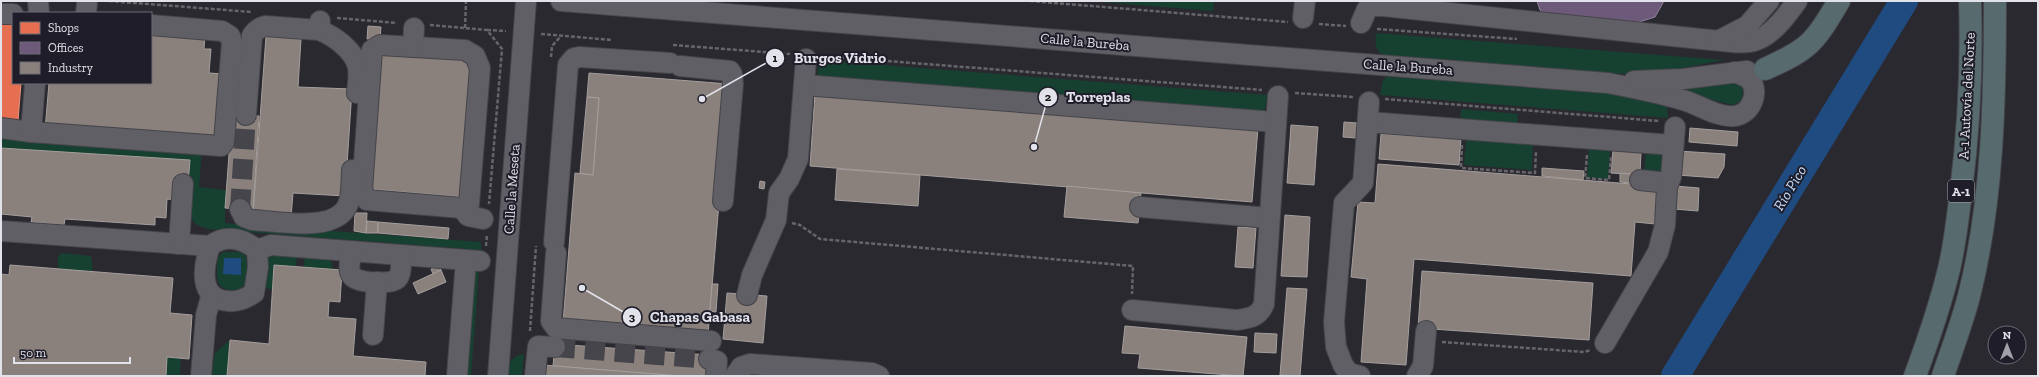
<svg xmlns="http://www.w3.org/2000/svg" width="2039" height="377" viewBox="0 0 2039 377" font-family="'Zilla Slab',serif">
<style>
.green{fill:#164030}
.water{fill:#204b80}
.shops{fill:#e76f51;stroke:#e6927f}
.offices{fill:#6d597a;stroke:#90829c}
.industry{fill:#8a817c;stroke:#a49e9d}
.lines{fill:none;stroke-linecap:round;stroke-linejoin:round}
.river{stroke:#204b80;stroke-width:28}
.minor-tunnel{stroke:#46454c;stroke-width:20;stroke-dasharray:20 10;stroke-linecap:butt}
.minor-casing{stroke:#44444a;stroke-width:22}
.highway-casing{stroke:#44444a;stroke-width:24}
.path{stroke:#66656a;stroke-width:2.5;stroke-dasharray:4 2;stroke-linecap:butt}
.minor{stroke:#605f65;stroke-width:20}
.highway{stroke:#576b6f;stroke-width:22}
.labels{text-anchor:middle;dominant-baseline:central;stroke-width:4;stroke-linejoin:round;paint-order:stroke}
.shield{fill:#1e1d29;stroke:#a7a7b0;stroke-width:1}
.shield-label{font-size:13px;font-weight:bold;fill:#e2e2ea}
.street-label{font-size:14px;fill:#e2e2ea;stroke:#1e1d29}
.water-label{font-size:15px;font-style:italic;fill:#c1dcfe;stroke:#1e1d29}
.leader{fill:none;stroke:#e2e2ea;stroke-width:1.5}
.callout-dot{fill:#e2e2ea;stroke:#1e1d29;stroke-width:1.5}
.mark-label{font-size:12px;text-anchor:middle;font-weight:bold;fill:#111}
.callout-label{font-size:15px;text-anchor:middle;font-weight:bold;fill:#e2e2ea;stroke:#1e1d29;stroke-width:4;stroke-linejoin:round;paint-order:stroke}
</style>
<rect width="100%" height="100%" fill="#2a2930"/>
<g class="green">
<path d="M1087 1H1214L1213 11Z"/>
<path d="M1376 33 1724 60 1662 72 1624 74 1383 55C1375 50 1375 42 1376 33Z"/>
<path d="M818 60 1268 95 1265 109 1262 112 817 80Z"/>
<path d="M1389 75 1608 89 1662 103 1667 108 1668 118 1380 95 1383 80Z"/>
<path d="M1736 81 1744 87 1741 101 1732 105 1675 90Z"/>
<path d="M1461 109 1518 114 1517 127 1460 122Z"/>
<path d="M1 135 202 149 199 187 226 190 225 223 481 242V250L208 229C203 227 197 226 194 222 184 211 189 175 190 160L1 148Z"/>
<path d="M1466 140 1533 144 1532 170 1464 165Z"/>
<path d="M1589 149 1610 150 1608 179 1587 177Z"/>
<path d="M1646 153 1662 154V176L1644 174Z"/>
<path d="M224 252H239L245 255C248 263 249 280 243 286 240 290 236 290 232 290 217 289 217 281 217 268 217 261 217 256 224 252Z"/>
<path d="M61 253 91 256 93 271 58 269V258Z"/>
<path d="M297 253 296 267 275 265 273 290 263 287 265 261 270 255Z"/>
<path d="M305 254 327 257 331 261 333 269 304 267Z"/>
<path d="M479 269 471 376H463L473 271Z"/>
<path d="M230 340 227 376H212L215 353Z"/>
<path d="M524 354 522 376H507C508 363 511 356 524 354Z"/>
<path d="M167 357 181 358 180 376H166Z"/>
</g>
<path class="water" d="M224 258H241V275L223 274Z"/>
<path class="shops" d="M1 19 13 20V83H21L18 121 1 120Z"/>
<path class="offices" d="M1537 1H1664L1655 17 1639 22 1547 15 1540 10Z"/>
<g class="industry">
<path d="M368 26 381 27 380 39H367Z"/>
<path d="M151 29 205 34 204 49H211L209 73 225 74 219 142 45 130 49 83H151Z"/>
<path d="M266 36 301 39 298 87 352 89 345 196 293 193 291 218 253 215Z"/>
<path d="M378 49 461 55 472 68 462 197 368 189Z"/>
<path d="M589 73 729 84 708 334 563 323 575 173 593 175 599 98 587 97Z"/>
<path d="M815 93 1258 128 1252 202 810 166Z"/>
<path d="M587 97 599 98 593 175 580 173Z"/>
<path d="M232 114 259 116 253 210 225 208Z"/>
<path d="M1344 122 1357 123 1356 138 1343 137Z"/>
<path d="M1291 125 1318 127 1314 185 1287 183Z"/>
<path d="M1690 128 1738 132 1737 146 1689 142Z"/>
<path d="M1381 134 1461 139 1459 165 1379 159Z"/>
<path d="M1 148 190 160 188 184 177 200 167 199 166 218 155 217V225L65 219 64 225 31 222 32 217 1 214Z"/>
<path d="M1613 150 1641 152 1640 175 1611 173Z"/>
<path d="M1678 151 1725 154 1724 167 1718 178 1677 175Z"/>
<path d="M1378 164 1657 186 1655 224 1635 222 1631 276 1414 259 1406 365 1361 362 1367 279 1351 277 1358 202 1375 203Z"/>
<path d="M1542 168 1584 171 1583 180 1542 176Z"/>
<path d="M837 169 920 175 918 206 835 200Z"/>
<path d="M1620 173 1640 175V184L1620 182Z"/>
<path d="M760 181 765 182 764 189 759 188Z"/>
<path d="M1067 186 1141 193 1138 223 1064 217Z"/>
<path d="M1675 186 1699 188 1698 211 1674 209Z"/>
<path d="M355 213H367L366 233 354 231Z"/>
<path d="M1285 215 1310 217 1307 277 1281 276Z"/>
<path d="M367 221 378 222V233H366Z"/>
<path d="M378 222 449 228 448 239 378 233Z"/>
<path d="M1238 227 1256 228 1253 268 1235 267Z"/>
<path d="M10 265 173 278 170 313 192 315 189 359 167 357 166 376H1V274L9 275Z"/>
<path d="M274 265 342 270 340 302 329 301 328 317 356 319 353 356 426 362 425 376H227L230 340 269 344Z"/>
<path d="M439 266 441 270 433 274 431 269Z"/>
<path d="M441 270 446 282 418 294 413 283Z"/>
<path d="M1422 271 1593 283 1589 340 1418 328Z"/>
<path d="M712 284H718L716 312 710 311Z"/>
<path d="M1287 288 1307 289 1300 376 1280 375Z"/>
<path d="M727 293 767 296 763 343 723 339Z"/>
<path d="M1125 326 1247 337 1243 376 1138 368 1140 354 1122 353Z"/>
<path d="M1255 333 1277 334 1276 353 1254 352Z"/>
<path d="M555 344 709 355 707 376H680L553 366Z"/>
<path d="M543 365 680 376H543Z"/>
</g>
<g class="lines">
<path class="river" d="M1675 376 1904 1"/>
<g class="minor-tunnel">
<path d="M240 209 246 115"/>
<path d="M555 347 709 359"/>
</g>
<defs>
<g id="minor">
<path d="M38 1 39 13"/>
<path d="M561 1 1608 83C1634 88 1660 93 1686 101 1701 106 1719 118 1735 116 1751 114 1760 92 1750 80 1746 76 1739 74 1734 72"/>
<path d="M86 13 87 3"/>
<path d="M1 14H13"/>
<path d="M1303 18 1305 1"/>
<path d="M320 21 319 30C334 36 354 50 358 67 359 74 358 85 357 93"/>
<path d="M1361 23 1367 9 1373 6H1383L1701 39C1716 40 1741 45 1754 41 1772 36 1787 15 1797 1"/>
<path d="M1720 40 1747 26 1769 1"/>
<path d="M380 45 465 50 475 56 480 68 469 204 462 208 367 200 362 190 372 50Z"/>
<path d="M413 47 414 28"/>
<path d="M680 66 730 71 732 74 733 84 723 201"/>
<path d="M1634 81 1683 79 1747 71"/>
<path d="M804 85 1276 122"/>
<path d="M246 115 252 36C255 30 259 28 265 26L319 30"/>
<path d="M1368 122 1673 145"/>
<path d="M1 128 31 132 221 146 224 142 232 42 230 36 222 31 151 25"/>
<path d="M31 132 35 83"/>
<path d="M1640 180 1668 183"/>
<path d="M1140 207 1269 218"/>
<path d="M462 208 468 216 483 219"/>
<path d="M240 209 244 217 252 220C276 221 325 231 343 212 353 202 351 184 352 170"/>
<path d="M1 231 210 246C225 234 243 238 257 250L258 267 254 293C245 299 238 302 228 301 198 299 203 267 210 246"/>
<path d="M554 242 568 65 574 58 579 57 670 63"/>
<path d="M179 244 183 184"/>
<path d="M257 250 271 245 480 261"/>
<path d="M351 251C351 258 347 270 352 276 357 283 390 285 397 279 402 274 401 262 401 255"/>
<path d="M556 253 551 321 556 328 711 341"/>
<path d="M747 295 752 275 776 220 779 193 789 179 798 159 806 59"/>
<path d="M1132 310 1237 320C1250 318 1259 317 1264 304L1278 96"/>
<path d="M373 335 377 282"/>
<path d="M1605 343 1658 252 1665 225 1667 187 1671 177 1675 127"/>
<path d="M709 359 717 361 716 376"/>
<path d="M201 376 206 315 211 297"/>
<path d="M457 376 466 260"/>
<path d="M498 376 526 1"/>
<path d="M535 376 538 346 555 347"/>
<path d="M735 376 741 367 750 364 872 373 879 376"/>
<path d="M1360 376 1349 373 1343 365 1336 347 1334 322 1344 203 1363 183 1369 102"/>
<path d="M1417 376 1423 366 1426 331"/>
</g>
<g id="highway">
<path d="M1765 69C1810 49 1814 43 1839 1"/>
<path d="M1915 376C1928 341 1940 306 1949 269 1955 244 1958 217 1961 191 1969 128 1972 65 1970 1"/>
<path d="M1943 376C1952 349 1962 323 1969 296 1993 201 1995 98 1995 1"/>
</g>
</defs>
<use href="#minor" class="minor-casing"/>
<use href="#highway" class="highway-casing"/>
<g class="path">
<path d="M109 1 252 12"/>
<path d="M1030 1 1288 22"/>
<path d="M337 18 397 23"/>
<path d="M1319 24 1346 26"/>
<path d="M430 25 487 30 502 49 489 204"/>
<path d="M465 28 466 1"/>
<path d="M1377 29 1517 39"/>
<path d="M487 30 506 31"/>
<path d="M541 34 612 40"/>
<path d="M673 45 790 54"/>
<path d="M822 56 1262 90"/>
<path d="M551 57 552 46 561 36"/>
<path d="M1295 93 1354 97"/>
<path d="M1385 99 1659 121"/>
<path d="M1462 145 1461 168 1535 173 1536 151"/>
<path d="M1587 155 1585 178 1609 180 1611 157"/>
<path d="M792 223 800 225 820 239 1133 266 1132 294"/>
<path d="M486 246 487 235"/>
<path d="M530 331 536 246"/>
<path d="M1442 342 1584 352 1591 350"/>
</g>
<use href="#minor" class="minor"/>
<use href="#highway" class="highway"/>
</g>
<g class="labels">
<rect class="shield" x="1948" y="180" width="26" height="22" rx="3"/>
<g class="shield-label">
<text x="1961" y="191">A-1</text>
</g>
<g class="street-label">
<text transform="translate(1085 42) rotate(5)">Calle la Bureba</text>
<text transform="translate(1408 67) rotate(4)">Calle la Bureba</text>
<text transform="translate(1967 96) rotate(-87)">A-1 Autovía del Norte</text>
<text transform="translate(512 189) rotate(-86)">Calle la Meseta</text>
</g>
<g class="water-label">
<text transform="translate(1790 188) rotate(-59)">Río Pico</text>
</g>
</g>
<path class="leader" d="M702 99L775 58M1034 147L1048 97M582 288L632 317"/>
<g class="callout-dot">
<circle cx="702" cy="99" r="4"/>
<circle cx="1034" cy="147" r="4"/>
<circle cx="582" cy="288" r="4"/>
<circle cx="775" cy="58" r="10"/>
<circle cx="1048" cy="97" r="10"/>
<circle cx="632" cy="317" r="10"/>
</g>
<g class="mark-label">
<text x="775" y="62">1</text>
<text x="1048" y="101">2</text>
<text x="632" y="321">3</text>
</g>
<g class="callout-label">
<text x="840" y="63">Burgos Vidrio</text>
<text x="1098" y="102">Torreplas</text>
<text x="700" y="322">Chapas Gabasa</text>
</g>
<rect width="2039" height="377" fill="none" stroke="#e2e2ea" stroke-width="4"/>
<rect x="12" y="12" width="140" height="72" fill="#1e1d29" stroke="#6c6c76"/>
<rect x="20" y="22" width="20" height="12" fill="#e76f51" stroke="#6c6c76"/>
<text x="48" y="32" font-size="12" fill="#e2e2ea">Shops</text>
<rect x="20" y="42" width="20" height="12" fill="#6d597a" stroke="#6c6c76"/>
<text x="48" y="52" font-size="12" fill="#e2e2ea">Offices</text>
<rect x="20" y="62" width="20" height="12" fill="#8a817c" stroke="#6c6c76"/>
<text x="48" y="72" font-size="12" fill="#e2e2ea">Industry</text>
<g transform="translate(2007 345)"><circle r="19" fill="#1e1d29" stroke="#6c6c76"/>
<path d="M0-3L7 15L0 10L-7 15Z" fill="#a2a1a9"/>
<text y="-6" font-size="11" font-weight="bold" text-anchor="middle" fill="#e2e2ea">N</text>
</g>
<path d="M14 357v6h116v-6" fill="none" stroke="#e2e2ea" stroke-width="2"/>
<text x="20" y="357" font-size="12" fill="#e2e2ea" stroke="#1e1d29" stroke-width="3" paint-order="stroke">50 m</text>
</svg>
